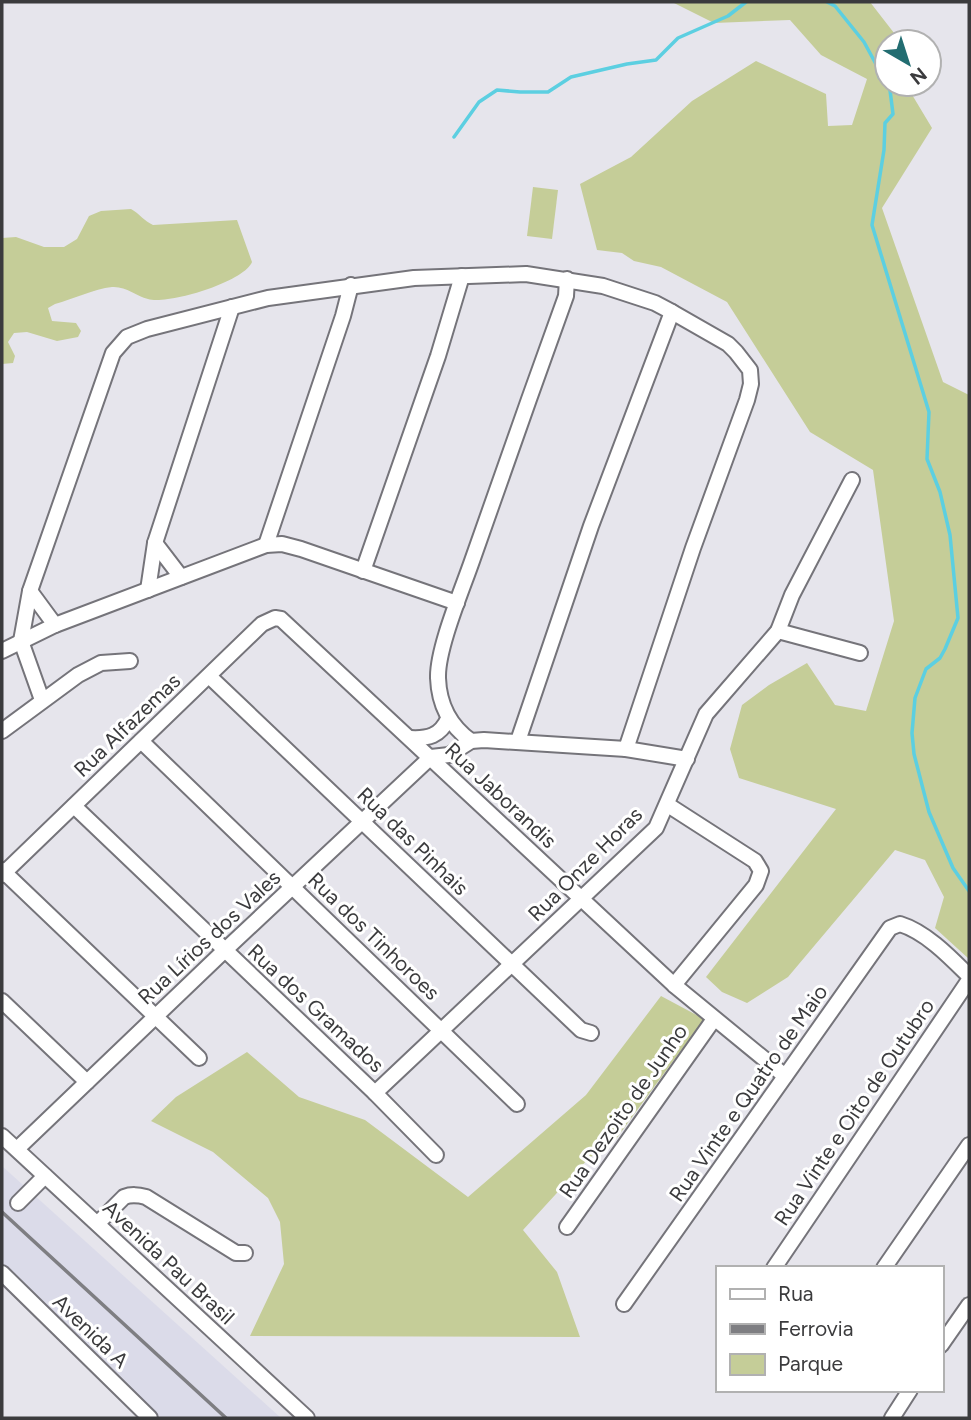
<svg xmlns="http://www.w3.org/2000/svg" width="971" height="1420" viewBox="0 0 971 1420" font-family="Figtree,sans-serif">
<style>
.built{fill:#dbdbe9}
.green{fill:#c5cd98}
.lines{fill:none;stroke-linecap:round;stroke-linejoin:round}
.stream{stroke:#5ccfe1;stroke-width:3.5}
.street-casing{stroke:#75747a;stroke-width:18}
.street{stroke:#fff;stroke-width:14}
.rail{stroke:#7e7e82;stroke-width:3.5}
.labels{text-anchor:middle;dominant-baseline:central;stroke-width:6;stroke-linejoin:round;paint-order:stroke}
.street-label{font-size:21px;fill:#3b3b3d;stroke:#fff}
</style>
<rect width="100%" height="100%" fill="#e6e5ec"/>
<path class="built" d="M2 1166 281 1418H161L2 1263Z"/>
<g class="green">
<path d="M672 2H870L901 42H887V84H912L911 93 932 128 882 208 943 382 969 395V959L935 928 944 897 925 860 895 850 788 977 747 1003 722 992 706 977 836 809 739 778 730 749 742 705 769 685 807 663 835 705 866 711 894 621 873 470 810 432 727 302 661 267 634 261 622 253 597 250 580 184 631 157 692 101 756 61 826 94 828 126 852 125 867 79 821 55 790 20 714 23Z"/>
<path d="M533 187 558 190 552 239 527 236Z"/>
<path d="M131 209C140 214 144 221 153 225L237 220 252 262C244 282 168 305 148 299 136 296 126 286 112 287 94 289 73 299 55 304L48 308 52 321 76 323 81 331 78 337 57 341 27 332 14 333 8 342 15 356 13 363 2 364V238L16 237 44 247H64L77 239 89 216 101 211Z"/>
<path d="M661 996 704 1019 616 1139 588 1159 523 1230 557 1272 580 1337 250 1336 284 1264 280 1222 268 1198 213 1152 151 1121 176 1097 247 1052 299 1097 365 1120 468 1197 586 1095Z"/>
</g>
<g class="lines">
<g class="stream">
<path d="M827 2 835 6 864 42 877 66 879 77 890 90 893 114 885 123 884 150 872 225 929 412 927 459 940 492 950 535 958 618 945 649 940 658 926 669 915 698 912 733 914 754 929 812 953 868 969 891"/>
<path d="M454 137 479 102 497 90 520 92H548L571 77 627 64 656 60 678 38 728 16 746 2"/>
</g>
<defs>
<g id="street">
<path d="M155 543 181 577"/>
<path d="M266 545 343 316 351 285"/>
<path d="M363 571 438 356 462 276"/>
<path d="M148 590 155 543 232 307"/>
<path d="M30 591 55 625"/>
<path d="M778 631 860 653"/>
<path d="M2 651 55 625 266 545 282 544 301 549 457 603"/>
<path d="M209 676 581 1030 591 1033"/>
<path d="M42 700 21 641 30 591 113 353 127 337 147 329 268 298 414 278 526 274 603 286 655 303 672 312 728 344 736 352 750 370 751 384 747 400 693 548 626 749"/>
<path d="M2 731 78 675 101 663 130 661"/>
<path d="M410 738C428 739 440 736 448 719"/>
<path d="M141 741 517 1104"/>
<path d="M471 741C450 726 439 705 438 678 437 649 462 590 472 561 503 473 534 384 566 296L567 279"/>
<path d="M518 741 591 526 672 312"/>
<path d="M431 757 449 755 471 741 484 740 626 749 687 759"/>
<path d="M668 805 755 861 761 871 756 885 674 985"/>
<path d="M74 806 375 1093 436 1155"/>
<path d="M2 870 199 1058"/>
<path d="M2 875 262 624 275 618 281 619 674 985 785 1076"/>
<path d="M2 1001 87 1082"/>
<path d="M375 1093 656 828 706 714 778 631 792 595 852 480"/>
<path d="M2 1136 307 1418"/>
<path d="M17 1149 224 951 431 757"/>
<path d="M18 1203 45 1176"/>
<path d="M98 1223 124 1197C132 1194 138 1195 146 1197L236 1253H245"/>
<path d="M567 1227 714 1019"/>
<path d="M774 1268 969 980"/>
<path d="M884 1268 969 1145"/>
<path d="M2 1273 150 1418"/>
<path d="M624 1304 890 928 900 924C926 932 950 957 969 976"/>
<path d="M941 1345 969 1305"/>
<path d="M892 1418 910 1390"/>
</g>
</defs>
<use href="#street" class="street-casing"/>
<use href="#street" class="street"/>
<path class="rail" d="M2 1212 226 1418"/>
</g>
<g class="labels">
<g class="street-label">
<text transform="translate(127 725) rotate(-44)">Rua Alfazemas</text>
<text transform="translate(501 795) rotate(43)">Rua Jaborandis</text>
<text transform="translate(413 841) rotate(44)">Rua das Pinhais</text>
<text transform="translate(585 864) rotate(-45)">Rua Onze Horas</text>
<text transform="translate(374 936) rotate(44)">Rua dos Tinhoroes</text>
<text transform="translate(209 937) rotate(-43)">Rua Lírios dos Vales</text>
<text transform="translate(316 1008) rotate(43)">Rua dos Gramados</text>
<text transform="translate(748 1093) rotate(-55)">Rua Vinte e Quatro de Maio</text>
<text transform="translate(623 1111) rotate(-55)">Rua Dezoito de Junho</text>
<text transform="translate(854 1112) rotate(-56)">Rua Vinte e Oito de Outubro</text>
<text transform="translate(169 1262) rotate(43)">Avenida Pau Brasil</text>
<text transform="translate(91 1331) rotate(44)">Avenida A</text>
</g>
</g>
<rect width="971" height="1420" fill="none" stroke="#3b3b3d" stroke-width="7"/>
<rect x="716" y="1266" width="228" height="126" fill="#ffffff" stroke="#b1b1b1" stroke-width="2"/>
<rect x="730" y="1289" width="35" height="10" fill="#ffffff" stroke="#b1b1b1" stroke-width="2"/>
<text x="778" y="1301" font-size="21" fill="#3b3b3d">Rua</text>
<rect x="730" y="1324" width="35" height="10" fill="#7e7e82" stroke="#b1b1b1" stroke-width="2"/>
<text x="778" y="1336" font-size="21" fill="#3b3b3d">Ferrovia</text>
<rect x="730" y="1354" width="35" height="21" fill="#c5cd98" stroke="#b1b1b1" stroke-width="2"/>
<text x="778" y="1371" font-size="21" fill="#3b3b3d">Parque</text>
<g transform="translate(908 63) rotate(141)"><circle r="33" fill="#ffffff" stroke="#b1b1b1" stroke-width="2"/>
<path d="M0-5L12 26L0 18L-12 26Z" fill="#226d71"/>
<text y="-10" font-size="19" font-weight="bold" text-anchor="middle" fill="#3b3b3d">N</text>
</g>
</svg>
